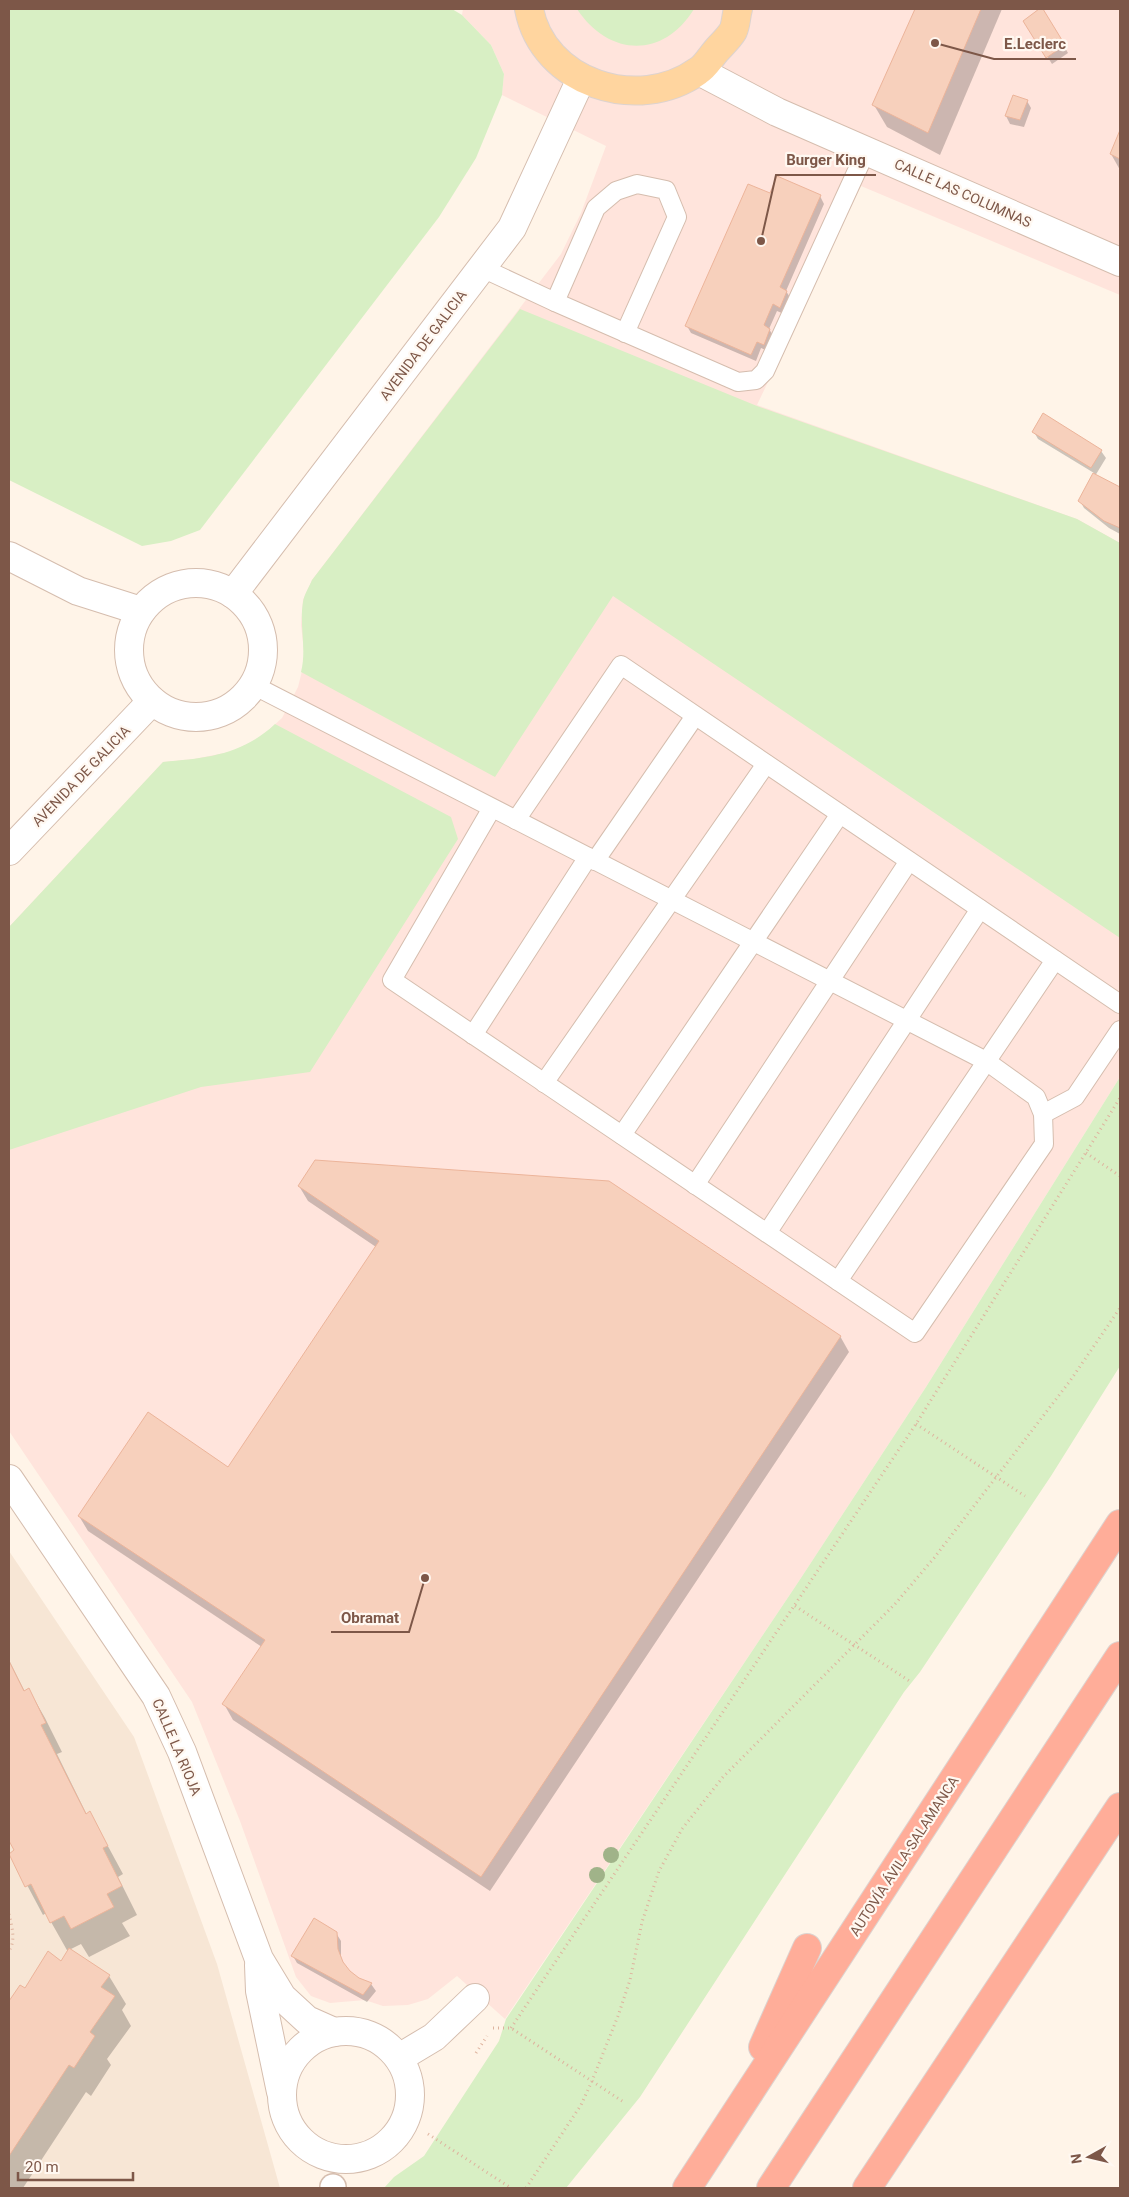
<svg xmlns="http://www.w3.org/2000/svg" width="1129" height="2197" viewBox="0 0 1129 2197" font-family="Roboto,sans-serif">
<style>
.residential{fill:#f7e6d5}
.commercial{fill:#ffe4dc}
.green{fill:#d8efc4}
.shadow{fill:#0003}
.building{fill:#f7d0bc;stroke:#ecb49a}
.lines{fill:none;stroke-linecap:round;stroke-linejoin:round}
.service-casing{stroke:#d5bdae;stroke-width:20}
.pedestrian-casing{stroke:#d5bdae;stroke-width:28}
.minor-casing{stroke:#d5bdae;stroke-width:30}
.primary-casing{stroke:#ddd3cf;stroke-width:30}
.motorway-casing{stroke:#ddd3cf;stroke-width:30}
.path{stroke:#deb39e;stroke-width:3;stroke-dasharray:1 4;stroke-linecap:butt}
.service{stroke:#fff;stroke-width:18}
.pedestrian{stroke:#fff;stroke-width:25}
.minor{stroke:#fff;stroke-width:28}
.primary{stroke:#ffd59f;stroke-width:28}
.motorway{stroke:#ffad99;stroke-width:28}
.tree{fill:#a0b389}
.labels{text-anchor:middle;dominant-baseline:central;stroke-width:4.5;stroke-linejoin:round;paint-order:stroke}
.street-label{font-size:14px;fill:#7d5748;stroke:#fff8f1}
.leader{fill:none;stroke:#7d5748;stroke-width:2}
.callout-dot{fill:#7d5748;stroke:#fff8f1;stroke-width:2}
.callout-label{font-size:15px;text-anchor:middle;font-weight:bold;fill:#7d5748;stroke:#fff8f1;stroke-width:4.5;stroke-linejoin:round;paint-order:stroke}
</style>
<rect width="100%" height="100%" fill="#fff4e8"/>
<path class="residential" d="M9 1551 134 1737 217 1964 280 2188H9Z"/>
<path class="commercial" d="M463 9H1120V295L861 186 757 405 1077 519 1120 543V1077L926 1387 797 1584 505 2019 457 1976 428 1999 408 2005 383 2006 365 2000 330 2003 311 1996 296 1977 240 1821 192 1702 9 1431V927L163 762 194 759 230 752 259 739 282 718 298 687 305 659 301 625 303 600 312 580 561 254 581 213 606 146 502 95 504 74 491 45 462 15Z"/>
<g class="green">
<path d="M9 9H452L462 15 491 45 504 74 502 95 476 158 439 217 200 530 171 541 142 546 9 480Z"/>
<path d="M577 9H694C663 59 609 57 577 9Z"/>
<path d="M520 309 757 406 1077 519 1120 543V938L613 596 495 777 301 672C307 649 299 626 303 602 304 595 309 587 312 580Z"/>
<path d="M275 724 451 817 458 839 310 1072 201 1087 9 1150V927L163 762C207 758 242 755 275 724Z"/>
<path d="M1120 1077V1366L1051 1476 920 1672 904 1692 640 2097 566 2188H384L394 2177 424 2156 499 2041 506 2019 797 1584 926 1387Z"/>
</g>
<g class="shadow">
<path d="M916 9H1002L940 155 887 127 874 105Z"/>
<path d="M1042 9 1068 53 1052 64 1025 21Z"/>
<path d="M1027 101 1031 108 1024 127 1010 124 1006 116Z"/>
<path d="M1120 133V170L1111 154Z"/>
<path d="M770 195 820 196 824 204 786 291 791 299 784 314 777 311 769 329 774 337 768 351 761 348 756 361 691 333 687 326Z"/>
<path d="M1034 432 1101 451 1106 458 1095 476 1120 489V534L1109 528 1084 508 1080 501 1094 473 1038 439Z"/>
<path d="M299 1186 840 1336 849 1352 490 1891 233 1720 224 1704 262 1647 88 1531 79 1516 229 1469 376 1247 308 1201Z"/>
<path d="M9 1660 25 1692 29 1690 45 1718 62 1752 57 1754 87 1815 90 1813 123 1874 118 1877 137 1915 122 1923 130 1936 89 1957 81 1944 69 1950 109 1976 126 2004 122 2010 131 2026 107 2059 111 2065 91 2096 86 2092 23 2188H9V2003L20 1987 25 1990 62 1962 68 1952 46 1913 43 1915 10 1853 15 1851 9 1838Z"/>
<path d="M336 1933 341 1941V1958L345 1967 358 1979 371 1984 376 1991 367 2002 297 1963 293 1956Z"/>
</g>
<g class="building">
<path d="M915 9H981L928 133 872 105Z"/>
<path d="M1039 9H1043L1065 45 1046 58 1023 21Z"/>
<path d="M1013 95 1028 100 1020 120 1005 116Z"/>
<path d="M1120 130V159L1110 154Z"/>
<path d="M777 176 821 195 780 287 787 291 780 308 773 304 764 325 770 329 764 345 757 342 751 355 685 326 748 184 770 193Z"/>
<path d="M1043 413 1102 450 1091 468 1032 432Z"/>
<path d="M1093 473 1120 487V528L1104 521 1078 501Z"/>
<path d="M315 1160 609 1181 841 1336 481 1877 222 1704 265 1640 78 1516 148 1412 228 1467 379 1241 298 1186Z"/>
<path d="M9 1661 24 1691 29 1688 46 1723 41 1725 86 1814 90 1811 108 1846 103 1848 122 1886 107 1894 114 1907 71 1929 64 1916 50 1923 31 1884 25 1887 9 1854 14 1850 9 1841Z"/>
<path d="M314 1918 337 1932 338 1949 343 1962 350 1971 359 1978 372 1983 363 1995 291 1956Z"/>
<path d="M69 1948 110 1975 101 1987 115 1996 90 2032 95 2036 74 2068 69 2065 9 2156V2001L20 1985 25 1988 48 1951 61 1961Z"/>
</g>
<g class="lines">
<defs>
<g id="service">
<path d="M482 268 555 302 738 382 756 380 765 371 866 151"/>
<path d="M555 302 596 208 616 191 637 184 666 190 677 217 625 333"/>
<path d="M253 685 986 1061 1036 1097 1043 1114 1044 1144 915 1333 392 980 492 808"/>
<path d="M516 820 621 665 1120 1004"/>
<path d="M595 861 695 716"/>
<path d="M473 1035 588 857"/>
<path d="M544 1083 766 764"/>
<path d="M1043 1114 1075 1097 1120 1030"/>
<path d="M622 1135 840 814"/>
<path d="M695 1185 909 861"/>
<path d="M767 1233 980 909"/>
<path d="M838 1281 1055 960"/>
</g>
<path id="pedestrian" d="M333 2187V2188"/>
<g id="minor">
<path d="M699 71 777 112 1120 262"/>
<path d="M9 556 78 591 141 611"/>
<circle cx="196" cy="650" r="67"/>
<path d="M233 594 512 228 581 79"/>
<path d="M9 851 152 701"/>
<path d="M9 1479 156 1696 182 1752 259 1959 282 1997 307 2020 334 2032"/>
<path d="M259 1965 260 1991 281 2092"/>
<circle cx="346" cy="2095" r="64"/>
<path d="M399 2058 434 2037 475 1998"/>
</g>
<path id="primary" d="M529 9C543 83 638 114 698 71 705 67 710 58 716 51 721 45 729 38 733 31 736 25 736 16 738 9"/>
<g id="motorway">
<path d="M763 2047 807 1948"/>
<path d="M687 2188 1120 1524"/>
<path d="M771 2188 1120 1656"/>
<path d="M867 2188 1120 1807"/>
</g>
</defs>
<use href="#service" class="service-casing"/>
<use href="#pedestrian" class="pedestrian-casing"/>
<use href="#minor" class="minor-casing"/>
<use href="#primary" class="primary-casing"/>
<use href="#motorway" class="motorway-casing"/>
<g class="path">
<path d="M1086 1153 1120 1176"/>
<path d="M916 1424 1025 1496"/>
<path d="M795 1606 911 1682"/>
<path d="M9 1914C12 1927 16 1940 9 1951"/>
<path d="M493 2028H511L625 2103"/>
<path d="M511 2028 916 1424 1120 1098"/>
<path d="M476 2053 487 2036"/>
<path d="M428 2134 511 2188"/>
<path d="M526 2188 581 2105 592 2081 618 2016 630 1980 642 1922 659 1871 682 1829 723 1777 895 1604 934 1558 1070 1381 1120 1308"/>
</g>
<use href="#service" class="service"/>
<use href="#pedestrian" class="pedestrian"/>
<use href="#minor" class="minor"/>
<use href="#primary" class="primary"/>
<use href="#motorway" class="motorway"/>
</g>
<g class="tree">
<circle cx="611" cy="1855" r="8"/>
<circle cx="597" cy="1875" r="8"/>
</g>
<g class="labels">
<g class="street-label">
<text transform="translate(963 193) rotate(24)">CALLE LAS COLUMNAS</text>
<text transform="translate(423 345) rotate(-53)">AVENIDA DE GALICIA</text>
<text transform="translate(81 776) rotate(-46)">AVENIDA DE GALICIA</text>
<text transform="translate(177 1747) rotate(67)">CALLE LA RIOJA</text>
<text transform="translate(904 1856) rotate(-57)">AUTOVÍA ÁVILA-SALAMANCA</text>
</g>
</g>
<path class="leader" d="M935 43L994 59H1076M761 241L776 175H876M425 1578L409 1632H331"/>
<g class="callout-dot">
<circle cx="935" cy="43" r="5"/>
<circle cx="761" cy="241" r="5"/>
<circle cx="425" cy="1578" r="5"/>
</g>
<g class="callout-label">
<text x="1035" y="49">E.Leclerc</text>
<text x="826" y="165">Burger King</text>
<text x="370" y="1623">Obramat</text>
</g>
<rect width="1129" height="2197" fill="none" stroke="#7d5748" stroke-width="20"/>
<g transform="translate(1089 2157) rotate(262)" stroke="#fff8f1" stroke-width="4" paint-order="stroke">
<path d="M0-4L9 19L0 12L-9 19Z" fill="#7d5748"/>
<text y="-8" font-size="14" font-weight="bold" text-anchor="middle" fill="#7d5748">N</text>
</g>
<path d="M18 2172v8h115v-8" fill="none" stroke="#7d5748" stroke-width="2.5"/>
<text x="25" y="2172" font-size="15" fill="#7d5748" stroke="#fff8f1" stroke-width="4" paint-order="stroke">20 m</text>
</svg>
